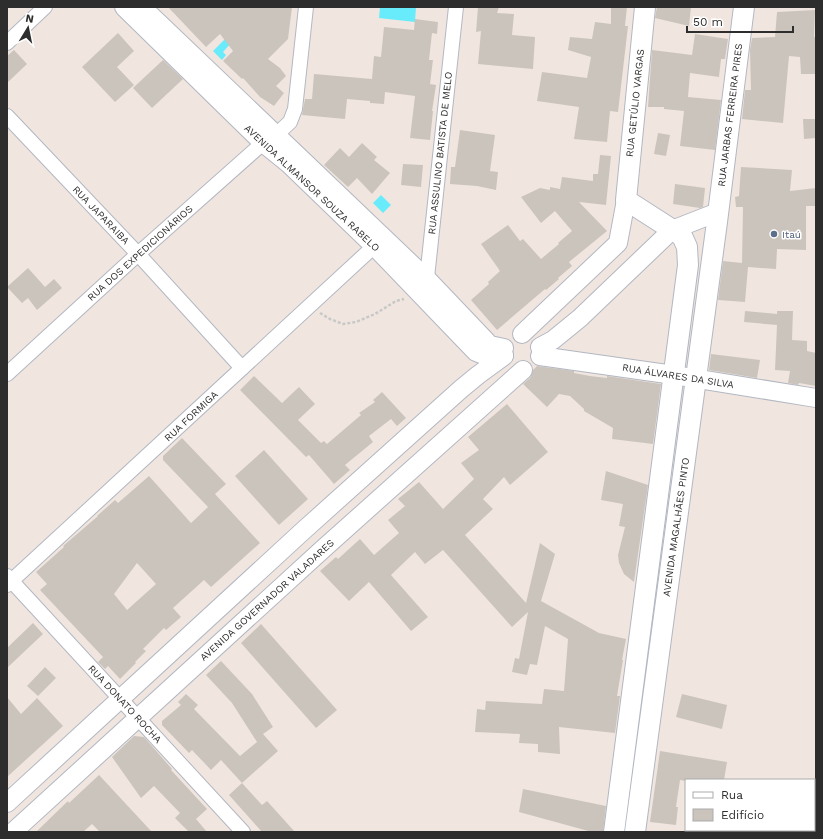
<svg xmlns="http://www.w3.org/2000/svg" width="823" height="839" viewBox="0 0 823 839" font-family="'Work Sans',sans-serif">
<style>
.water{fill:#68ebfb}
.building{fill:#cbc4bd;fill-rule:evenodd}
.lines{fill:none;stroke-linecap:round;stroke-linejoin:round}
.minor-casing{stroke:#b2b7c2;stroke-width:16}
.tertiary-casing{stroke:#b2b7c2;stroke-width:20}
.secondary-casing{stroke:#b2b7c2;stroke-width:22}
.path{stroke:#c8c8c8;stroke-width:2.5;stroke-dasharray:3 2;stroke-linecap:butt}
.minor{stroke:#fff;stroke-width:14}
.tertiary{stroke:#fff;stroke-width:18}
.secondary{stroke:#fff;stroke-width:20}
.service-dot{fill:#5c6f8a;stroke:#fff;stroke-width:1.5}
.labels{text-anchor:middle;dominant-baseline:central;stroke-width:3;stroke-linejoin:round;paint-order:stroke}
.street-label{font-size:10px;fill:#2d2d2d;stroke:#fff}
.service-label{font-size:10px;fill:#4e5e75;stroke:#fff;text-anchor:start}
</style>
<rect width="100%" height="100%" fill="#f0e6df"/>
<g class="water">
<path d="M380 7H416L415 22 379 18Z"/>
<path d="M226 38 231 43 223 52 226 55 222 60 213 51Z"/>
<path d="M381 195 391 205 383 213 373 203Z"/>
</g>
<g class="building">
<path d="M168 7H292L288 39 268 59 280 68 286 76 276 86 284 93 274 106 260 97 243 78 242 79 223 61 233 51 220 34 206 47Z"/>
<path d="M478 7H499L497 13 514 14 512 35 535 37 533 69 478 64 481 31 476 32Z"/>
<path d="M611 7H627L625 26H628L618 112 610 111 607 142 574 139 579 107 537 101 542 72 587 78 591 57 568 50 570 37 592 39 595 22 611 24Z"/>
<path d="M657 7H691L689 26 655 18Z"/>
<path d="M815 10 814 37H816V74H801L800 57 789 56 783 123 742 119 745 90H751L750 50 752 38 775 37 777 12Z"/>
<path d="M415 19 438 22 437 34 432 33 429 60H433L430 84 436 85 432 111H433L430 140 410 138 415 96 385 92 384 104 370 103V101L347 99 345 119 302 115 305 99H312L314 74 372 79 374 56 381 57 384 27 414 30Z"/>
<path d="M118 33 134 51 117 67 134 85 115 102 82 67Z"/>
<path d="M695 34 728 39 725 59H721L719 77 690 73 688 97 721 100 715 150 680 146 684 111 664 109V107H648L652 50 692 55Z"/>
<path d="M14 50 27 64 7 83V56Z"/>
<path d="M163 60 183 79 152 108 133 88Z"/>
<path d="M803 119H816V138L804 139Z"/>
<path d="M460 130 495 135 490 171 498 172 496 190 477 186 450 184 451 167H455Z"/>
<path d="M658 133 670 135 666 156 654 154Z"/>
<path d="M362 143 377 157 374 160 390 173 372 194 357 178 348 187 324 165 340 148 349 157Z"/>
<path d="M600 155 611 156 606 205 579 202 607 231 569 262 572 266 558 278 559 279 546 290 545 289 497 330 471 300 489 284 488 282 500 271 481 244 508 225 520 241 523 239 541 259 559 244 558 243 572 231 555 211 541 223 521 197 540 188 550 190V187L560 189 562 177 593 181V174H598Z"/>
<path d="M403 164 423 165 421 187 401 185Z"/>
<path d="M741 167 792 170 790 191 816 188V206H806V250L777 249 776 269 748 267 745 302 718 300 723 261 742 263 743 207H736L735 197 739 196Z"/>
<path d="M675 184 705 188 703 207 700 208 673 204Z"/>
<path d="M28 268 45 287 54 279 62 288 37 310 28 298 22 303 7 287Z"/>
<path d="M745 311 777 314V311H793L792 340 807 341V351L816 353V386L799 383 798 385 788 383 790 371 775 370 777 325 744 322Z"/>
<path d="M711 354 760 360 757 378 709 370Z"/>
<path d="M537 366 574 371V373L590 376 607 378V376L661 384 653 444 612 439 613 428 584 411V409L570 396 559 394 547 407 523 384 530 378 533 370Z"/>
<path d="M254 376 282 403 299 387 315 404 298 420 321 443 324 441 327 444 361 415 359 413 375 402 373 400 382 392 406 418 397 426 391 419 369 436 373 442 345 465 350 470 334 484 309 455 306 457 240 390Z"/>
<path d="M507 404 548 452 510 485 504 477 483 499 493 509 465 535 526 603 540 543 555 554 541 601 599 633 626 639 622 660H623L617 696H620L615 733 559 727 560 754 538 752V744L519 743 520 734 475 732 477 709 485 710 486 701 542 704 544 689 564 691 568 639 545 626 537 665 530 664 527 675 512 672 515 658 519 659 528 612 512 627 443 550 425 564 415 552 391 575 428 617 411 631 369 582 349 601 320 571 336 557 338 559 360 539 374 555 399 533 388 520 405 506 398 499 419 482 443 509 474 479 461 463 479 450 468 437Z"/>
<path d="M182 438 226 484 215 494 260 543 211 587 204 580 173 608 181 617 166 630 164 628 143 649 146 651 135 662 136 663 120 679 108 666 105 669 98 662 103 657 40 590 47 584 36 572 64 547 63 546 98 516H97L115 500 118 503 149 476 191 523 208 507 163 460V456ZM137 563 156 584 127 610 114 594Z"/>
<path d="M264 450 308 499 279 525 235 476Z"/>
<path d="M606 471 648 485 634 582 624 574 619 563 618 555 625 527 619 526 623 504 601 500Z"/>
<path d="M33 623 43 634 7 668V648Z"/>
<path d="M261 624 337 710 316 728 241 643Z"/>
<path d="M221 661 252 694 273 727 263 734 278 751 242 783 221 760 211 770 192 750 189 753 162 725V721L181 705 178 702 186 694 198 705 194 709 240 756 257 742 232 703 206 675Z"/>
<path d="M45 667 56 678 38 696 27 686Z"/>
<path d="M682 694 727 705 722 729 676 717Z"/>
<path d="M7 697 21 714 37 698 63 726 7 777Z"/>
<path d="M134 736 144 737 172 769 171 770 207 809 196 819 207 832H189L175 818 180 813 154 786 141 798 112 757Z"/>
<path d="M660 751 727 762 724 780H686V781L680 780 676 807H678L676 825 650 822Z"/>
<path d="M99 775 152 832H100L92 824 83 832H36L68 801 69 803Z"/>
<path d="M242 783 262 805 267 801 295 832H262L229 795Z"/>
<path d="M523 789 606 806 603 832H592L519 812Z"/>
</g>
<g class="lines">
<defs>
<g id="minor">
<path d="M7 43 45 7"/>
<path d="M7 116 138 254 242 368"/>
<path d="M426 287 456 7"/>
<path d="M7 374 138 254 263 143 276 135 290 122 295 109 306 7"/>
<path d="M7 576 243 832"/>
<path d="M7 585 382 239"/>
</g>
<g id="tertiary">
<path d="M124 7 263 143 289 164 374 246 476 352 486 356 504 355"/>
<path d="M142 7 427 279 487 342 490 345 504 348"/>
<path d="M522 334 618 243 626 200"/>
<path d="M540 347 553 340 580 318 672 230 718 212"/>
<path d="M540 356 674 375 816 398"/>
<path d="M7 803 304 530 461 389 478 375 504 356"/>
<path d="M13 832 323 549 523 370"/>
</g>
<g id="secondary">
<path d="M614 832 688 265 687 247 682 236 626 200 645 7"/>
<path d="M635 832 717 222 744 7"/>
</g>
</defs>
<use href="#minor" class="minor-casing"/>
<use href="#tertiary" class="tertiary-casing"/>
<use href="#secondary" class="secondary-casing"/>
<path class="path" d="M320 313 330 319 343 324 356 322 375 314 396 301 404 299"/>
<use href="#minor" class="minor"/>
<use href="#tertiary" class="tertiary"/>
<use href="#secondary" class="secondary"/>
</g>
<circle class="service-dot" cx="774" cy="234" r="4"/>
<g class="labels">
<g class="street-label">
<text transform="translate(635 103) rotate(-84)">RUA GETÚLIO VARGAS</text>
<text transform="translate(730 115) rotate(-83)">RUA JARBAS FERREIRA PIRES</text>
<text transform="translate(440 153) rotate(-84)">RUA ASSULINO BATISTA DE MELO</text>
<text transform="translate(312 188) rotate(43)">AVENIDA ALMANSOR SOUZA RABELO</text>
<text transform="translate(101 215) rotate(46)">RUA JAPARAIBA</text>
<text transform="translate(140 253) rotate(-42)">RUA DOS EXPEDICIONÁRIOS</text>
<text transform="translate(678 376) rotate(9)">RUA ÁLVARES DA SILVA</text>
<text transform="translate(191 416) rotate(-43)">RUA FORMIGA</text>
<text transform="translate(676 527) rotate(-82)">AVENIDA MAGALHÃES PINTO</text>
<text transform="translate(267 600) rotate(-42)">AVENIDA GOVERNADOR VALADARES</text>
<text transform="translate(125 704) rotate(47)">RUA DONATO ROCHA</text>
</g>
<g class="service-label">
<text x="782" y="234">Itaú</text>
</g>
</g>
<rect width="823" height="839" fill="none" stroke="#2d2d2d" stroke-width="16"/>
<rect x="685" y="779" width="130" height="52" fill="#ffffff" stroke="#ababab"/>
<rect x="693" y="792" width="20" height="6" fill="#ffffff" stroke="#ababab"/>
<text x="721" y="799" font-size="12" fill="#2d2d2d">Rua</text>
<rect x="693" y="809" width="20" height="12" fill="#cbc4bd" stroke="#ababab"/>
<text x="721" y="819" font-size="12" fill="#2d2d2d">Edifício</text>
<g transform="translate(28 28) rotate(10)" stroke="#ffffff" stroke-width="3" paint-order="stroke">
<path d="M0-3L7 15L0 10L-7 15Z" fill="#2d2d2d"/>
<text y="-6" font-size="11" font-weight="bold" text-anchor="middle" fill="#2d2d2d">N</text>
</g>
<path d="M687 26v6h106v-6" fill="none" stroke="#2d2d2d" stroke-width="2"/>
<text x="693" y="26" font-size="12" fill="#2d2d2d" stroke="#ffffff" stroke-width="3" paint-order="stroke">50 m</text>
</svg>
